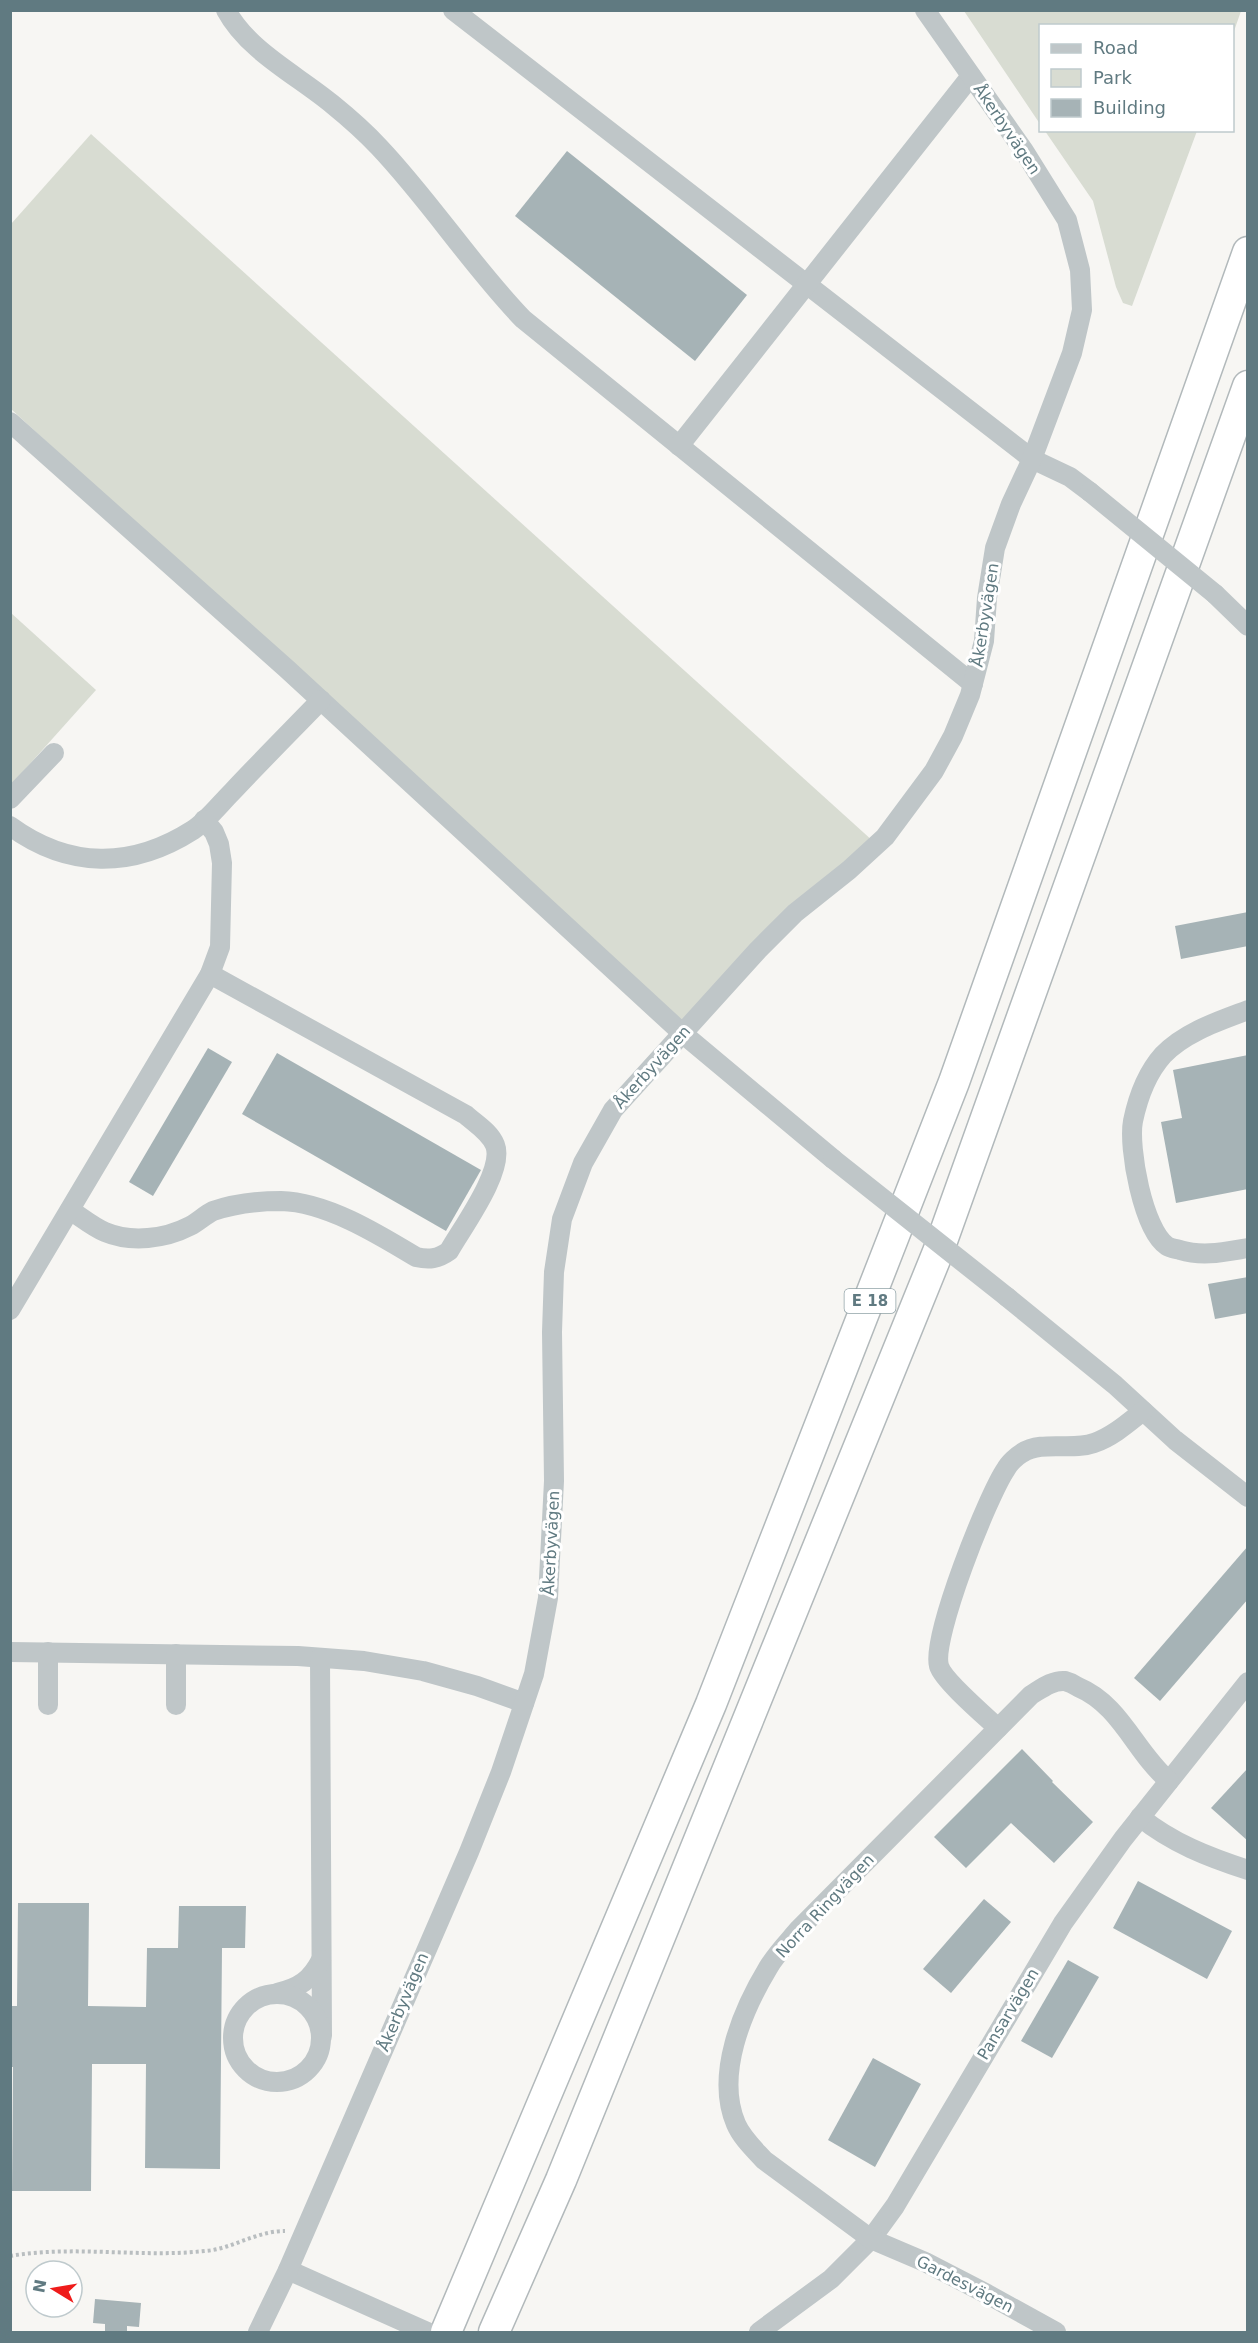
<svg xmlns="http://www.w3.org/2000/svg" width="1258" height="2343" viewBox="0 0 1258 2343" font-family="'DejaVu Sans',sans-serif">
<style>
.green{fill:#d8dcd2}
.building{fill:#a6b3b6}
.lines{fill:none;stroke-linecap:round;stroke-linejoin:round}
.highway-casing{stroke:#b2b9bb;stroke-width:33}
.path{stroke:#b9bec0;stroke-width:4;stroke-dasharray:3 3;stroke-linecap:butt}
.minor{stroke:#bfc6c8;stroke-width:20}
.highway{stroke:#fff;stroke-width:30}
.minor-bridge{stroke:#bfc6c8;stroke-width:20}
.labels{text-anchor:middle;dominant-baseline:central;stroke-width:6;stroke-linejoin:round;paint-order:stroke}
.shield{fill:#fff;stroke:#90a2a7;stroke-width:1.5}
.shield-label{font-size:15px;font-weight:bold;fill:#607a81}
.street-label{font-size:16px;fill:#607a81;stroke:#fff}
</style>
<rect width="100%" height="100%" fill="#f7f6f3"/>
<g class="green">
<path d="M964 11H1241L1233 34 1232 26H1040V124Z"/>
<path d="M1045 131H1197L1132 306 1123 303 1116 287 1093 201Z"/>
<path d="M91 134 874 842 683 1027 11 409V224Z"/>
<path d="M11 613 96 690 11 785Z"/>
</g>
<g class="building">
<path d="M567 151 747 295 695 361 515 216Z"/>
<path d="M1248 912V946L1181 959 1175 926Z"/>
<path d="M208 1048 232 1062 153 1196 129 1182Z"/>
<path d="M277 1053 481 1170 446 1231 242 1114Z"/>
<path d="M1248 1055V1189L1176 1203 1161 1122 1182 1118 1173 1070Z"/>
<path d="M1248 1277V1313L1215 1319 1208 1284Z"/>
<path d="M1248 1546V1599L1160 1701 1134 1678Z"/>
<path d="M1022 1749 1053 1781 1052 1782 1093 1822 1054 1863 1011 1823 966 1868 934 1837Z"/>
<path d="M1248 1768V1841L1211 1808Z"/>
<path d="M1138 1881 1232 1931 1207 1979 1113 1928Z"/>
<path d="M984 1899 1011 1922 951 1993 923 1969Z"/>
<path d="M18 1903H89L88 2006 146 2007 147 1948H178L179 1906H246L245 1948H222L220 2169 145 2168 146 2064H92L91 2191H12L13 2067H10V2006H17Z"/>
<path d="M1068 1960 1099 1977 1052 2058 1021 2041Z"/>
<path d="M873 2058 921 2084 875 2167 828 2140Z"/>
<path d="M95 2299 141 2303 139 2327 127 2326V2332H105V2324L93 2323Z"/>
</g>
<g class="lines">
<defs>
<g id="highway">
<path d="M446 2332 711 1704 954 1082 1248 252"/>
<path d="M494 2332 561 2180 938 1252 1248 386"/>
</g>
</defs>
<use href="#highway" class="highway-casing"/>
<path class="path" d="M10 2256C74 2245 140 2258 205 2251 232 2249 256 2231 285 2231"/>
<g class="minor">
<path d="M226 10C248 51 297 75 332 104 348 117 365 132 379 147 431 202 471 265 523 319L973 684"/>
<path d="M453 10 1032 459 1070 477 1090 492"/>
<path d="M10 422 287 669 682 1033 833 1159"/>
<path d="M679 446 971 76"/>
<path d="M1215 594 1248 626"/>
<path d="M10 799 54 753"/>
<path d="M10 826C69 869 132 869 193 830 207 821 220 804 232 792 261 761 291 731 321 700"/>
<path d="M1248 1010C1219 1021 1185 1032 1163 1055 1147 1073 1138 1097 1133 1121 1128 1147 1143 1230 1167 1246 1170 1248 1176 1249 1180 1250 1203 1257 1224 1252 1248 1248"/>
<path d="M70 1210C81 1217 93 1227 105 1232 131 1243 165 1239 190 1226 198 1222 205 1215 213 1211 234 1204 259 1201 281 1201 326 1202 378 1234 416 1257 429 1260 438 1259 449 1251 462 1228 505 1170 495 1145 490 1132 476 1124 466 1115L210 974"/>
<path d="M1007 1297 1115 1385 1175 1440 1248 1497"/>
<path d="M10 1310 210 974 220 947 222 863 219 844 214 832 204 820"/>
<path d="M10 1652 298 1656 364 1661 423 1671 477 1686 524 1703"/>
<path d="M48 1652V1705"/>
<path d="M176 1654V1705"/>
<path d="M320 1658 322 2036"/>
<path d="M998 1728C985 1716 943 1680 939 1666 931 1638 988 1495 1006 1469 1009 1463 1017 1456 1022 1453 1042 1440 1072 1451 1094 1443 1112 1437 1128 1423 1143 1411"/>
<path d="M1140 1817C1172 1843 1208 1857 1248 1870"/>
<path d="M277 1993C299 1988 311 1980 321 1960"/>
<circle cx="277" cy="2038" r="44"/>
<path d="M288 2270 427 2332"/>
<path d="M258 2332 288 2270 469 1852 501 1772 534 1674 548 1598 554 1481 552 1332 554 1272 562 1219 583 1163 613 1110 758 950 795 913 849 870 885 837 934 771 953 736 970 695 984 641 987 598 995 548 1011 504 1032 459 1072 353 1082 310 1080 270 1067 220 1024 151 925 10"/>
<path d="M759 2332 831 2279 871 2239 895 2206 1063 1923 1123 1839 1248 1682"/>
<path d="M1056 2332 987 2294 925 2262 871 2239 764 2160C754 2149 742 2138 736 2124 715 2075 742 2011 768 1968 776 1954 789 1941 799 1929L1031 1695C1041 1689 1052 1680 1065 1681 1069 1682 1075 1685 1078 1687 1121 1705 1135 1752 1169 1781"/>
</g>
<use href="#highway" class="highway"/>
<g class="minor-bridge">
<path d="M1090 492 1215 594"/>
<path d="M833 1159 1007 1297"/>
</g>
</g>
<g class="labels">
<rect class="shield" x="844.5" y="1289" width="51" height="24" rx="4.5"/>
<g class="shield-label">
<text x="870" y="1301">E 18</text>
</g>
<g class="street-label">
<text transform="translate(1007 129) rotate(56)">Åkerbyvägen</text>
<text transform="translate(985 615) rotate(-81)">Åkerbyvägen</text>
<text transform="translate(652 1067) rotate(-48)">Åkerbyvägen</text>
<text transform="translate(551 1543) rotate(-87)">Åkerbyvägen</text>
<text transform="translate(825 1906) rotate(-47)">Norra Ringvägen</text>
<text transform="translate(403 2002) rotate(-67)">Åkerbyvägen</text>
<text transform="translate(1008 2014) rotate(-59)">Pansarvägen</text>
<text transform="translate(965 2284) rotate(27)">Gardesvägen</text>
</g>
</g>
<rect width="1258" height="2343" fill="none" stroke="#607a81" stroke-width="24"/>
<rect x="1039" y="24" width="195" height="108" fill="#ffffff" stroke="#bfcacd" stroke-width="1.5"/>
<rect x="1051" y="44" width="30" height="9" fill="#bfc6c8" stroke="#bfcacd" stroke-width="1.5"/>
<text x="1093" y="54" font-size="18" fill="#607a81">Road</text>
<rect x="1051" y="69" width="30" height="18" fill="#d8dcd2" stroke="#bfcacd" stroke-width="1.5"/>
<text x="1093" y="84" font-size="18" fill="#607a81">Park</text>
<rect x="1051" y="99" width="30" height="18" fill="#a6b3b6" stroke="#bfcacd" stroke-width="1.5"/>
<text x="1093" y="114" font-size="18" fill="#607a81">Building</text>
<g transform="translate(54 2289) rotate(281)"><circle r="28" fill="#ffffff" stroke="#bfcacd" stroke-width="1.5"/>
<path d="M0-4.5L10 22L0 15L-10 22Z" fill="#ef1c1b"/>
<text y="-9" font-size="16" font-weight="bold" text-anchor="middle" fill="#607a81">N</text>
</g>
</svg>
